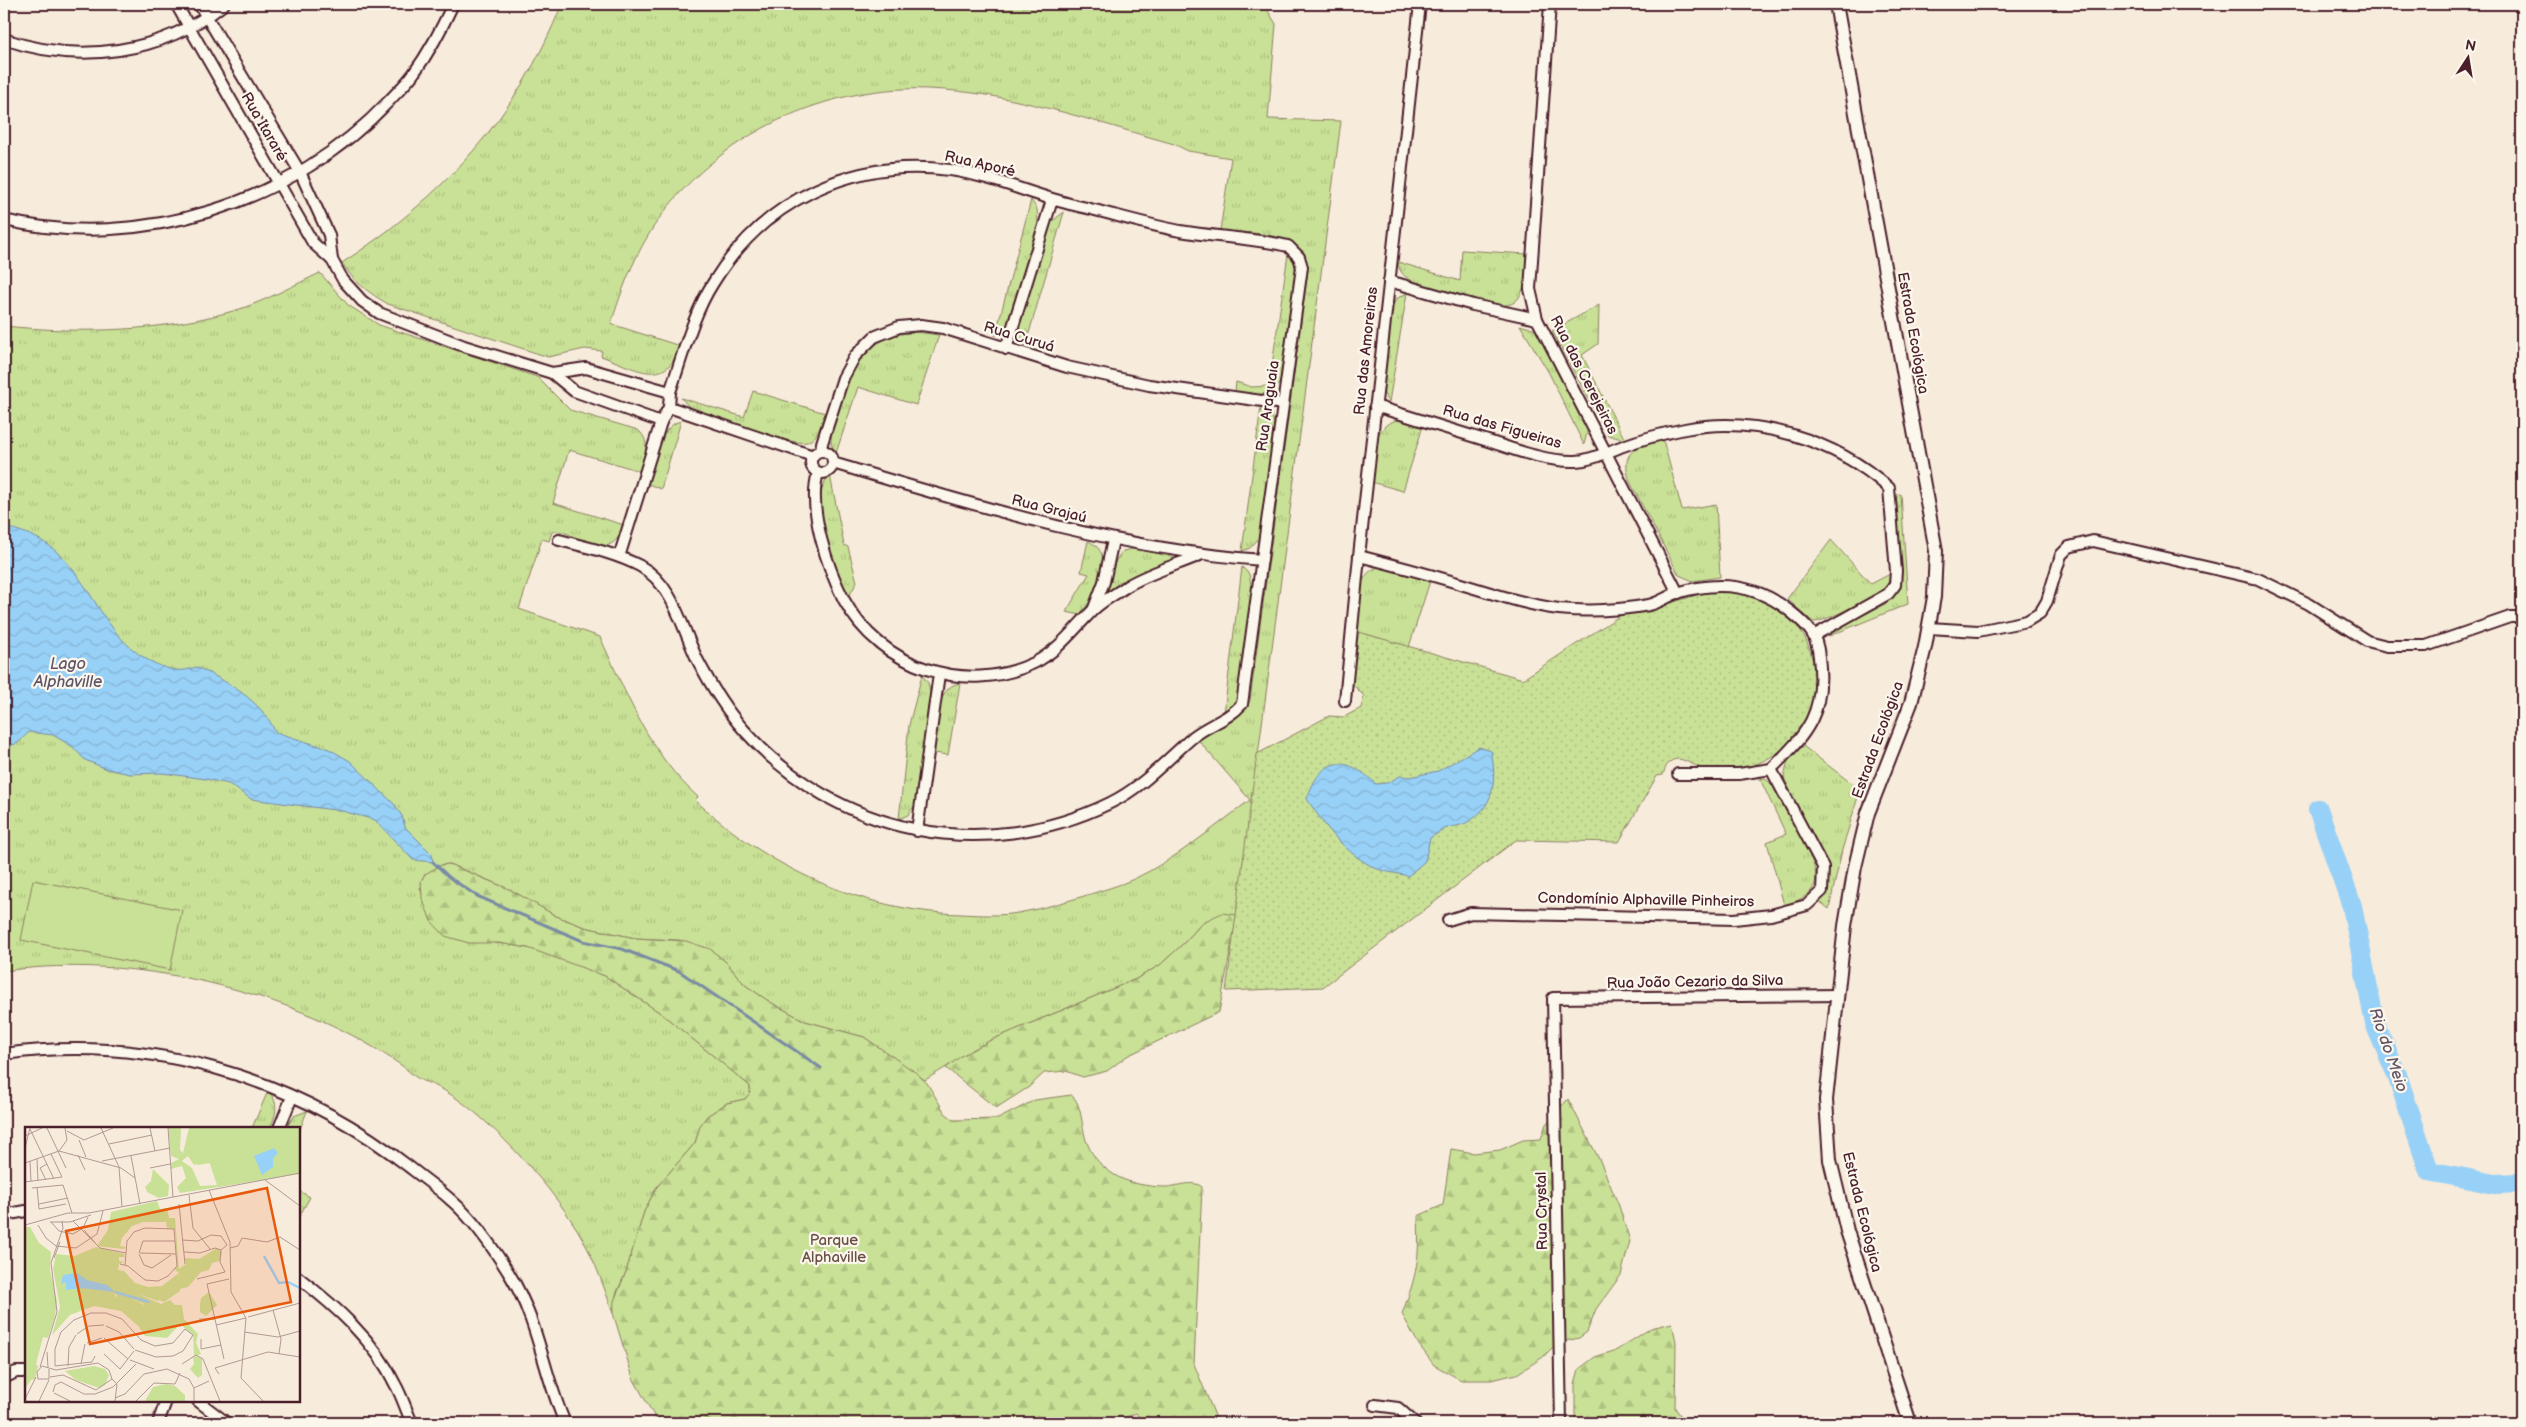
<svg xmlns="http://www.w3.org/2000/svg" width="2526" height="1427" viewBox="0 0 2526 1427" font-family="'Balsamiq Sans',sans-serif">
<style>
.grass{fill:url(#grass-tufts);stroke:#8a8060}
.forest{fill:url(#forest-firs);stroke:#8a8060}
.park{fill:url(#park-dots);stroke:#8a8060}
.garden{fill:#c9e196;stroke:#8a8060}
.water{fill:url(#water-waves);stroke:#798aa5}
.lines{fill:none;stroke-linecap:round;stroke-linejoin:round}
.stream{stroke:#798aa5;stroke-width:3}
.river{stroke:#98d1f7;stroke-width:20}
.minor-casing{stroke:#4a1f2b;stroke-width:14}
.tertiary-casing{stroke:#4a1f2b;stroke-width:16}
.minor{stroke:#fbf7ec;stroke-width:10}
.tertiary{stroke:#fbf7ec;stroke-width:12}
.labels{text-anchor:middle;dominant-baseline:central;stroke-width:4.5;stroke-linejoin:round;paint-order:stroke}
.street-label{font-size:15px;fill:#4a1f2b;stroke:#fbf7ec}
.park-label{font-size:15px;fill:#6a5046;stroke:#fbf7ec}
.water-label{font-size:16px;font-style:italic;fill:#615468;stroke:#fbf7ec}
.inset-river{fill:none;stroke:#98d1f7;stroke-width:2.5}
.inset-road{fill:none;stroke:#b29995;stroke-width:1}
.view{fill:#e8590c;fill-opacity:0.15;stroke:#e8590c;stroke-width:2.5}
.inset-edge{fill:none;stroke:#4a1f2b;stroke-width:2.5}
</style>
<defs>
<pattern id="grass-tufts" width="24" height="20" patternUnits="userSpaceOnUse" patternTransform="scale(1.25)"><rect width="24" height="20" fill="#c9e196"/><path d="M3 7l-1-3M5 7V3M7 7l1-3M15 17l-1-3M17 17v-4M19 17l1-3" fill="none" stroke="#aec181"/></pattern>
<pattern id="forest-firs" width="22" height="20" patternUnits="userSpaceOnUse" patternTransform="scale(1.25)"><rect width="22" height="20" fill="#c9e196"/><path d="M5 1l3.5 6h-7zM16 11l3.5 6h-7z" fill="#aec181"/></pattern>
<pattern id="park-dots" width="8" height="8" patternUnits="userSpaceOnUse" patternTransform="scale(1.25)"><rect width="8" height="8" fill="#c9e196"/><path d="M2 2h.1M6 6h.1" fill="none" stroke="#aec181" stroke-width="1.8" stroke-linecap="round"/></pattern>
<pattern id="water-waves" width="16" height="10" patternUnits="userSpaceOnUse" patternTransform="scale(1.25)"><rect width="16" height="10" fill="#98d1f7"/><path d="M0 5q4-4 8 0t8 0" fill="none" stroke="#84b3d4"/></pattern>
</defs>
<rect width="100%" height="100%" fill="#f7ebdb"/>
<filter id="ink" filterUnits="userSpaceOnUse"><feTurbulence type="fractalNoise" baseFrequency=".02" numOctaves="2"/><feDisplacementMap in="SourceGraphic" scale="10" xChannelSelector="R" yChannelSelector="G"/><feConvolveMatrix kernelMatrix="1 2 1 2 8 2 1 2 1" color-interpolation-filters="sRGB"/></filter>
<g filter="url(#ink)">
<g class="grass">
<path d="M562 4H1268V11L1276 24 1268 119 1341 121 1237 915 1203 922 1185 942 1160 965 1136 979 991 1040 925 1080 864 1037 805 1021 770 1002 745 985 726 962 710 949 679 940 635 938 584 927 556 916 511 890 450 864 441 865 420 888 431 921 487 942 514 945 544 952 605 976 662 1014 750 1086V1093L745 1099 727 1103 707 1116 700 1126 695 1143 656 1188 644 1212 626 1272 616 1294 613 1313C602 1281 591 1249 571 1220 544 1178 472 1097 426 1082 417 1080 408 1070 401 1065 382 1052 362 1040 342 1030 244 981 113 955 4 971V326C83 334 163 332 240 309 267 300 294 285 320 273L348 305 379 325 537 377 570 410 638 430C652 442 644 456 640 471L569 450 553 503 624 525C609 572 569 524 552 532L549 541 542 539 519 609 600 637C626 693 650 755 698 797L695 800C768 868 861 911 961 914 979 915 1000 916 1018 913 1040 909 1062 903 1084 896 1100 891 1118 886 1134 879 1176 859 1213 828 1250 800L1199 741C1216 726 1242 723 1250 700L1308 270C1303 229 1251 234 1220 231L1231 158 1188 151 1174 144C1094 122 1012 92 928 89 820 84 706 141 649 234 632 262 621 292 611 324L680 346C666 391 633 367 601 356L602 351 585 349 548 357 388 304C369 293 354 282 342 263 443 197 517 117 562 4Z"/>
<path d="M1031 200 1037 209 1038 223 1008 322 1005 330 995 336Z"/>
<path d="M1064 212 1025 347 1019 334 1020 325 1050 223Z"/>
<path d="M1462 250 1526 254C1525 275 1528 310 1497 305L1414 282C1405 277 1399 273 1398 262L1460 281Z"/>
<path d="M1288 254 1295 263V274L1280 382C1270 399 1252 394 1235 392L1236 382 1252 387 1269 386Z"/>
<path d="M1407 293 1389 402 1384 394 1382 386 1391 310 1396 299Z"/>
<path d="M1599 305 1598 344 1582 355 1625 440 1608 435 1552 331Z"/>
<path d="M1520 325 1533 329 1540 334 1588 428 1584 445 1549 373Z"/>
<path d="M916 332 939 335 916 405 858 387 836 453 831 444V435C845 385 854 336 916 332Z"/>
<path d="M753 391 825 413C821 423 819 438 807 442 793 447 711 416 692 410L681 398 744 417Z"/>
<path d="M1261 407C1273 412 1275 421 1274 433L1259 538 1250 548 1242 551Z"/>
<path d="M1398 420 1423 426 1403 491 1371 482C1374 460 1370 425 1398 420Z"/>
<path d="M681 421 661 489 648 484C654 465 658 426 681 421Z"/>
<path d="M1663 440 1682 510 1716 504 1720 577 1693 581 1679 575 1630 482C1619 449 1637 447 1663 440Z"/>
<path d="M830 475 844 545 848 547 857 582 849 596C837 572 805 496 830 475Z"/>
<path d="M1901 494 1908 604 1829 636 1839 627 1885 604 1897 592 1901 573 1896 495Z"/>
<path d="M1831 540 1871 584 1890 574C1890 579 1888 584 1884 588 1875 596 1824 623 1813 622L1787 599Z"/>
<path d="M1088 541C1120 555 1094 596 1081 615L1066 612 1089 574 1081 572Z"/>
<path d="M1132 549 1171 555 1174 559 1103 597C1114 582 1110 550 1132 549Z"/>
<path d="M1242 567 1249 574 1252 590 1237 700 1232 708 1224 713Z"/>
<path d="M1378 567 1391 568 1430 581 1409 647 1355 631C1358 611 1354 575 1378 567Z"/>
<path d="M922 675 928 683 930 692 916 803 908 815 899 819 909 725Z"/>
<path d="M960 683 948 755 934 753C936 732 933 687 960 683Z"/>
<path d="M1803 746 1860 790 1842 850 1829 909 1819 901C1825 888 1830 877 1826 863L1784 778 1788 760Z"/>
<path d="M1759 777 1767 780 1773 786C1781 804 1792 821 1801 838 1818 870 1829 893 1784 905L1767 842 1786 834Z"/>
<path d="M268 1091C280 1103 276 1114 270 1128H252Z"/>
<path d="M307 1111 299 1132V1128H286L294 1116Z"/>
<path d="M299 1191 310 1197 299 1217Z"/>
</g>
<g class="forest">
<path d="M449 864 511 890 556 916 584 927 635 938 686 941 710 949 726 962 745 985 770 1002 805 1021 864 1037 915 1072 927 1083 945 1113 954 1120 998 1119 1035 1100 1071 1095C1083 1103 1081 1131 1088 1145 1093 1157 1102 1167 1113 1174 1126 1183 1149 1187 1165 1187 1176 1187 1193 1179 1202 1187L1194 1364 1218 1423H1144L1136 1413 1113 1423H658L633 1378 613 1313 614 1301 626 1272 644 1212 656 1188 695 1143 700 1126 707 1116 727 1103 745 1099 750 1093V1086L662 1014 605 976 528 948 499 943H469L445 936 431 921 422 898 421 881 425 874 441 865Z"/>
<path d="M1222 913 1237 915 1219 1012 1127 1056 1107 1071 1083 1077 1066 1071 1044 1073 1029 1087 996 1108 946 1068 961 1056 991 1040 1136 979 1160 965 1185 942 1203 922Z"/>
<path d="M1568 1099 1600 1161 1619 1206 1630 1241 1621 1275 1596 1309 1587 1332 1579 1338 1557 1343 1543 1357 1517 1374 1491 1380H1461L1434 1365 1419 1345 1402 1314C1417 1274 1420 1259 1418 1216L1443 1205 1451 1149 1474 1153 1500 1150 1523 1140 1541 1139 1546 1124Z"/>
<path d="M1672 1323 1676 1342 1675 1408 1686 1423H1575V1384L1579 1369 1595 1357 1617 1350 1651 1328Z"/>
</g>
<path class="park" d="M1724 590C1779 597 1813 624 1815 682 1815 701 1808 723 1795 738 1771 763 1736 776 1702 768 1694 766 1685 759 1677 759 1668 760 1665 768 1663 775L1657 776 1619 842 1516 840 1323 987 1226 991 1257 754 1329 716 1344 717 1361 708 1364 696 1352 684 1351 680 1355 631 1523 679 1621 615 1648 610 1706 592Z"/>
<path class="garden" d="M33 880 182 910 170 970 21 940Z"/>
<g class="water">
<path d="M4 527C27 532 44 539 61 556 96 591 107 642 156 664 170 670 181 673 196 667 224 679 264 702 275 732L329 749 350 761 394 804 402 816 405 827 432 854 433 862 413 860 375 820 342 811 251 799 229 784 206 779 162 773 130 774 107 769 85 760 73 747 53 735 29 732 18 743 4 748Z"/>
<path d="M1479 747 1491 751C1497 779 1495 808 1466 823 1460 826 1453 826 1447 828 1441 831 1435 835 1430 838L1425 861 1408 876C1397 873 1381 872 1371 866 1343 851 1324 825 1307 799 1321 756 1345 754 1376 784L1387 783 1400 776 1410 777 1438 771Z"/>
</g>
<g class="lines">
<path class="stream" d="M433 862 450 878 477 896 583 941 622 949 679 971 821 1068"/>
<path class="river" d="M2318 809 2352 906 2375 1024 2397 1075 2429 1171 2495 1184 2522 1183"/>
<defs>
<g id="minor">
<path d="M176 4 313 243 332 260"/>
<path d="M199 4 300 172 329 235 332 260 343 280 362 301 379 313 464 346 552 373 574 391 661 422"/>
<path d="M1550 4 1530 289 1537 319 1678 593"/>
<path d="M4 39C78 65 162 54 224 4"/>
<path d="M4 220C139 252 294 203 389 101 397 92 407 83 414 73 430 51 442 28 453 4"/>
<path d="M1389 281 1473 305 1537 319"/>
<path d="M1006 349 1052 200"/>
<path d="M552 373 586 368 670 392"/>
<path d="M1375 406C1413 418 1450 429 1488 441 1516 450 1546 462 1576 461 1593 460 1607 452 1623 446 1642 439 1665 433 1685 429 1756 415 1836 440 1889 488L1896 571 1895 585 1888 594 1815 635"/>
<path d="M669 407 813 456"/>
<circle cx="822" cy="462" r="11"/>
<path d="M821 451 822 443 843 378 855 356 874 337 899 327 921 325 943 328 1067 367 1149 385 1283 404"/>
<path d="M833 463C974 505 1114 549 1262 560"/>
<path d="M818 473C807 508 828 569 844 600 880 667 965 696 1034 663 1058 651 1074 629 1093 610 1102 601 1116 594 1127 586 1148 573 1177 565 1200 555"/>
<path d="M559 540C586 547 615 553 640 566 673 584 682 628 697 659 710 684 725 709 744 730 837 835 983 865 1110 803 1143 787 1166 760 1193 737 1209 724 1228 720 1242 704L1302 267 1299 257 1288 246C1253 238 1216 237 1180 231 1144 224 1109 213 1074 205 1032 195 992 176 950 170 853 157 764 200 713 283 693 314 682 358 670 392L669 407 661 422 619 557"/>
<path d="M1359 556C1394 565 1429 574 1464 585 1495 594 1527 605 1559 609 1589 612 1621 610 1649 605 1659 603 1668 596 1677 593 1719 580 1757 584 1791 612 1808 626 1817 634 1819 657 1826 712 1808 733 1771 769L1823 867 1822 891 1807 905 1771 915 1734 919 1471 913 1448 920"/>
<path d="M1094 608 1104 582 1113 540"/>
<path d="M1929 628 1978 631 2027 621 2040 613 2047 601 2061 555 2069 547 2093 541 2258 579 2309 604 2367 641 2387 646H2426L2510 617H2522"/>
<path d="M1345 701 1359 556 1420 4"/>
<path d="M1678 774H1739L1771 769"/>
<path d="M917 831 939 674"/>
<path d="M4 1054C148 1034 293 1076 408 1166 422 1177 438 1188 452 1201 475 1221 494 1249 510 1275 538 1320 544 1375 565 1423"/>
<path d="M279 1128 292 1097"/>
<path d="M4 1215 26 1211"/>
<path d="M299 1278C335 1306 375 1341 395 1384 402 1396 406 1410 412 1423"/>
<path d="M4 1378 16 1372H26"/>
<path d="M198 1401 227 1423"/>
<path d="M1375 1405 1398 1408 1415 1423"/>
<path d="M158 1423 166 1401"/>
<path d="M1561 1423 1553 998 1838 995"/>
</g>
<path id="tertiary" d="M1836 4 1936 551 1934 597 1925 647 1911 703 1868 813 1855 867 1845 926 1826 1100 1830 1160 1847 1231 1910 1423"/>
</defs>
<use href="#minor" class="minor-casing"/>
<use href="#tertiary" class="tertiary-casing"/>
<use href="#minor" class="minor"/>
<use href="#tertiary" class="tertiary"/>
</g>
</g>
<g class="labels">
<g class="street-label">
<text transform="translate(264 127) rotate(60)">Rua Itararé</text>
<text transform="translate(980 164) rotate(13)">Rua Aporé</text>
<text transform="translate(1913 333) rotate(80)">Estrada Ecológica</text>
<text transform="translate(1019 337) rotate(17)">Rua Curuá</text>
<text transform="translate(1366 351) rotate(-84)">Rua das Amoreiras</text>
<text transform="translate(1584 375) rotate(63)">Rua das Cerejeiras</text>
<text transform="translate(1268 406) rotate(-82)">Rua Araguaia</text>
<text transform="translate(1502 427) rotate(16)">Rua das Figueiras</text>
<text transform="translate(1049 509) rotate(14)">Rua Grajaú</text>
<text transform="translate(1878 740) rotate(-70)">Estrada Ecológica</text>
<text transform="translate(1646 900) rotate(1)">Condomínio Alphaville Pinheiros</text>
<text transform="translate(1695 982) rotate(-1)">Rua João Cezario da Silva</text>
<text transform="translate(1542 1211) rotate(-91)">Rua Crystal</text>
<text transform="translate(1862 1212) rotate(76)">Estrada Ecológica</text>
</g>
<g class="park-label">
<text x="834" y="1240">Parque<tspan x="834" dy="17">Alphaville</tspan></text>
</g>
<g class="water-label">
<text x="68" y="664">Lago<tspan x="68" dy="18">Alphaville</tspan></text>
<text transform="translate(2388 1050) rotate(71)">Rio do Meio</text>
</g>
</g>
<g transform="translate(25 1127)">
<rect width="275" height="275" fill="#f7ebdb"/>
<path d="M132 74 135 82 142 81 144 91H150L155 156 133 174 113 167H89L92 171H106L119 178 112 198 96 184 69 179 45 188 27 208 35 180 28 142 31 127 50 129 71 120 99 127 100 130H94V134L99 135 94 137 93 143 99 144 110 156 123 160 137 159 154 146 149 142 152 140 150 103 142 101 141 95H118L107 99 97 111 95 119 101 120 99 122 72 119 83 103 86 85ZM0 100H5L14 116 26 125 25 143 32 174 30 189 23 211 18 210 11 237 13 240 10 252 6 253 0 262ZM69 239 80 242 84 248 80 258 74 261 51 253 40 244Z" fill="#c9e196"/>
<path d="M143 1H156L155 23 158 26 164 1H267L275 47 155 66 152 60 161 51 157 39 146 42V36L154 32 146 29ZM163 29 169 38 184 34 192 58 175 59 167 41 157 34ZM128 42 144 58 143 69 134 71 122 65 120 60 126 54ZM155 156V164L139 175 134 173ZM91 165 113 167 136 177 145 173 150 178H157L159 192 173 207 171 216 176 227 169 229 168 208 155 197 142 211 120 209 112 197 119 177 106 171H92ZM184 165 192 178 181 189 175 185V177L176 171ZM141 257 150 259 160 268V274H120L128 260Z" fill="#c9e196" fill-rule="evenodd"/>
<path d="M192 121 197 125 195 134 187 136 184 143 176 145 163 160 155 162 154 142 161 137 160 131 174 132ZM173 229 177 232V248L173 251 165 242 169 237 168 230Z" fill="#c9e196"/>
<path d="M167 1H275V45L194 60 186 36 173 38 164 28Z" fill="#c9e196"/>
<path d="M249 21 253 26 248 31V40L237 48 229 29ZM52 146 62 153 82 158 90 165 57 161 41 163V155L36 157 38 148Z" fill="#98d1f7"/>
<path class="inset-river" d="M239 129 254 156 263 155 275 161M90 165 124 175"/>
<path class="inset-road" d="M22 1 41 41M76 1 94 40 97 80M125 1 130 24M143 1 148 70M5 2 29 52M42 4 59 13 88 1M0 9 17 1M54 13 61 30M84 17 127 8M0 21 5 1M34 24 96 41 110 51M53 28 60 43M106 29 115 77M12 32 13 54M5 34 6 54M77 34 145 21M0 36 34 24 42 13 40 1M125 41 145 37M21 53 15 41 22 37M240 53 275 79M0 55 37 50 26 27M38 58 47 86M12 60 14 82 41 77M7 61 38 58M184 63 205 115 206 165 221 191 216 251 238 274M164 68 168 101 185 122M14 77 43 71M154 77 160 137M48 94 75 121 101 126M25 95H45L66 88M26 95 34 104 48 107 58 101 63 90M0 98 43 86H64L275 46M13 98 21 111 31 119 51 121 72 107 78 84M59 103 71 117M157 113 173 114 186 108 196 109 202 118 196 123M205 121 213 119 217 111 242 115 255 110 275 123M159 125 175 126 190 121 196 123 195 135 200 145 172 152M114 126 118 114H150M115 126 151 127M114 127 119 138 127 141 146 128M29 131 35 115M95 137 103 139 120 153 133 154 143 149 152 139 149 102 120 101 109 105 102 114 100 138M248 183 256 212 254 227M223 190 275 176M174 192H190M191 198 221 191M81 199 94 205 109 222M219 205 253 210 275 204M52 207 64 199 79 198M79 211 103 232M176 212V222L196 218M62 216 77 211M22 225 23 240M79 227 95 242 109 224M70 229 67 235 30 239V222L36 205 49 193 66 186H81L97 192 116 213 130 219 148 216 160 202 168 208 158 224 148 229 131 230 110 223M199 232 182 157 204 152M105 233 129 242M56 237 60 217M157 237 171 228 178 232 195 274M43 239 44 220 51 208M15 240 32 185 26 136 38 101 37 94M24 242V252H13L12 245 17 239 31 243 73 236 84 243 87 252 71 263 38 248 25 250M194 247 190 241 243 225 275 230M87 252 92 257 90 274M169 261 184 254M28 265 30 258 36 255 59 267H70L88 260 111 237M29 266 45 274M90 271 100 267 119 247 142 242 164 252 169 261V274M0 272 11 250M14 274 24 253M111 274 129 256 150 257 155 246"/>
<path class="view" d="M242 61 266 175 65 217 41 104Z"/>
<rect width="275" height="275" class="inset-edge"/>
</g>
<rect width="2526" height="1427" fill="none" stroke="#fbf7ec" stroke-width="20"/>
<rect x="10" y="10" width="2506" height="1407" fill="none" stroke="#4a1f2b" stroke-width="2" filter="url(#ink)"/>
<g transform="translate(2468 58) rotate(12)" stroke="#fbf7ec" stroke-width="4" paint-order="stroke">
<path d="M0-4L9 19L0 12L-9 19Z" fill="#4a1f2b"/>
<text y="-8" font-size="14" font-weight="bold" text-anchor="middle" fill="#4a1f2b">N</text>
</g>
</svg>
